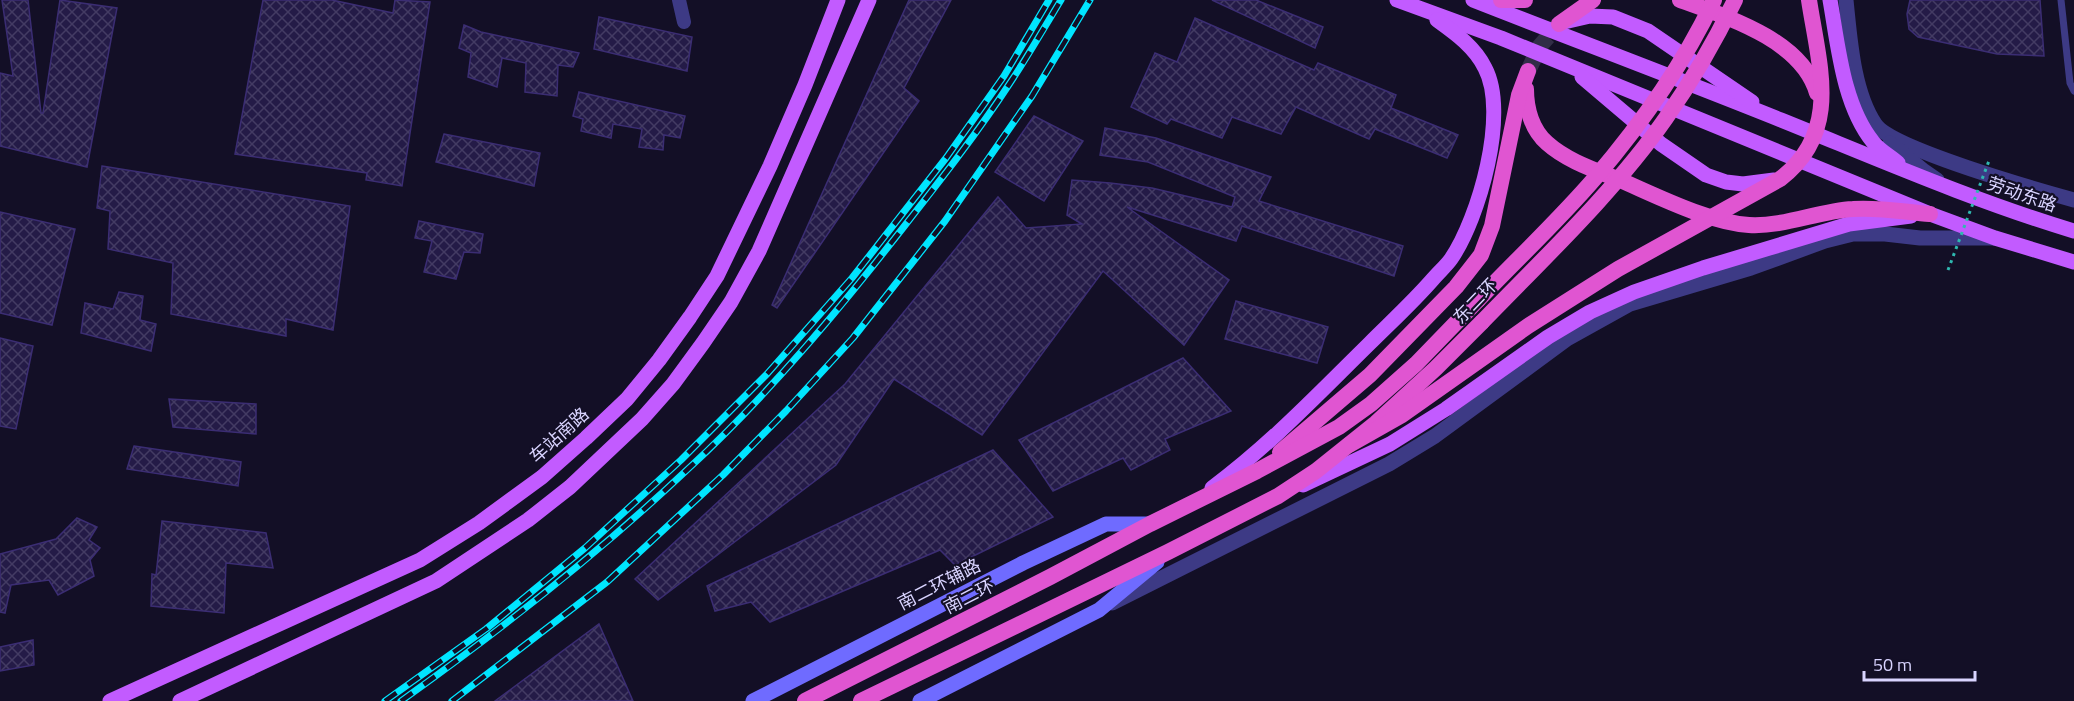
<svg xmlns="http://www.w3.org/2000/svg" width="2074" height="701" viewBox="0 0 2074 701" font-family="'Titillium Web','Noto Sans SC',sans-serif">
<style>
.building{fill:url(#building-cross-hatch);stroke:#3b2d73;stroke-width:1.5}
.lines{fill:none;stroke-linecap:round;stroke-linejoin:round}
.trunk-tunnel{stroke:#312d47;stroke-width:16;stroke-dasharray:16 8;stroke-linecap:butt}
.service{stroke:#3d3a85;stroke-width:7}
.minor{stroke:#3d3a85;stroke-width:14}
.tertiary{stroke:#3d3a85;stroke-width:15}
.secondary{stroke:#6f6bff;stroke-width:15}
.primary{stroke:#c25bff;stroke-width:15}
.trunk{stroke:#e055d1;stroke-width:16}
.rail-casing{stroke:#00e5ff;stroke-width:7}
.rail{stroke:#130f26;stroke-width:4.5;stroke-dasharray:14;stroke-linecap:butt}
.path-bridge{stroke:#2fb8b0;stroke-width:3;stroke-dasharray:3 4.5;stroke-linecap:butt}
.trunk-bridge{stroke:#e055d1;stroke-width:16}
.labels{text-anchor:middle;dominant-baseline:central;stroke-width:4.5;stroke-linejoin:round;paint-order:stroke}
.street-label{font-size:18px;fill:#d9d4ff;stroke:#130f26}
</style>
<defs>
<pattern id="building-cross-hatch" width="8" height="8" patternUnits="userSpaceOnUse" patternTransform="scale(1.5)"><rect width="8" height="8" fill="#241b47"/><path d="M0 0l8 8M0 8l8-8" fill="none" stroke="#433b63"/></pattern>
</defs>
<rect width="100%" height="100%" fill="#130f26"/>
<g class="building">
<path d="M2 0H28L41 113H43L60 0 117 8 87 167 0 146V73L13 76Z"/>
<path d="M263 0H332L393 13 395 0 430 2 402 186 366 180 367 173 235 154Z"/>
<path d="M909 0H951L904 88 919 101 777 308 772 305Z"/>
<path d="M1212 0H1256L1323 27 1315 48Z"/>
<path d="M1910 0H2040L2044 56 1997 54 1918 37 1909 29 1907 14Z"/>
<path d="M599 17 692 37 687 71 594 49Z"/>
<path d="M1195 18 1314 70 1318 63 1396 95 1391 108 1458 135 1447 158 1375 129 1369 139 1296 107 1281 134 1232 117 1222 138 1171 119 1167 124 1131 107 1155 53 1177 62Z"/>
<path d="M464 25 481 32 579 53 573 67 558 65 557 96 525 92 526 63 502 58 497 87 468 77 471 53 459 48Z"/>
<path d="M579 92 685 116 680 138 664 135 663 150 639 147 642 129 613 124 611 138 581 131 583 119 573 116Z"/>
<path d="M1034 116 1083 141 1044 201 995 172Z"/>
<path d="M1105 128 1156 138 1271 177 1259 201 1403 246 1394 276 1242 226 1236 241 1127 207 1229 280 1184 345 1103 271 982 435 894 379 836 465 658 600 635 579 845 384 998 197 1026 228 1082 224 1067 215 1072 180 1110 183 1152 188 1232 207 1235 197 1148 162 1100 155Z"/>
<path d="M444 134 540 153 534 186 436 162Z"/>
<path d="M102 166 350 206 333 330 286 319V336L171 314 173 263 108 249 110 211 97 208Z"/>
<path d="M0 212 75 229 52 325 0 313Z"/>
<path d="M419 221 483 234 480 253 464 252 456 279 424 272 432 241 415 238Z"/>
<path d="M119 292 143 296 140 320 156 324 151 351 81 333 85 303 113 309Z"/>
<path d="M1236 301 1328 327 1317 363 1225 339Z"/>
<path d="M0 338 33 346 16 429 0 426Z"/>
<path d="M1183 358 1231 411 1165 439 1170 450 1131 470 1123 458 1053 491 1019 440Z"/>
<path d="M169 399 256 404V434L173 427Z"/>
<path d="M134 446 241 462 238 486 127 469Z"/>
<path d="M993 450 1053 517 955 565 940 550 770 622 751 602 715 611 707 586Z"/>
<path d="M77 518 97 527 89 540 100 548 90 560 94 576 58 595 49 580 11 585 5 613 0 612V554L56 539Z"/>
<path d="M162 521 266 533 273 568 226 563 224 613 151 606 152 574 156 575Z"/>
<path d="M599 624 633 701H495Z"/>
<path d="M33 640 34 665 0 671V647Z"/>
</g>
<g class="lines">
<path class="trunk-tunnel" d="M1528 71 1540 46 1559 24"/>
<path class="service" d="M2061 0 2070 83 2074 91"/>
<path class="minor" d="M679 0 684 22"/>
<g class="tertiary">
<path d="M1846 0C1850 38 1853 91 1875 124 1892 149 2038 190 2074 200"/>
<path d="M1890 143 1924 171 1937 180"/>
<path d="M1112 603 1389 464 1435 436 1567 339 1630 304 1751 268 1825 241 1853 234H1885L1920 238H1994"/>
</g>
<g class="secondary">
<path d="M753 701 1023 563 1106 524H1150"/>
<path d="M920 701 1099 610 1157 562"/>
</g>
<g class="primary">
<path d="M1397 0 1501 38 1930 214 1995 238 2074 262"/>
<path d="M1473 0C1575 40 1679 79 1781 120 1878 159 1974 201 2074 231"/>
<path d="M1830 0C1838 45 1843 105 1873 142 1879 150 1890 156 1898 163"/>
<path d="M1564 22 1590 16 1613 17 1648 31 1752 102"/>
<path d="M1582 77 1661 144 1706 175 1726 182 1743 184 1774 180"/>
<path d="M1303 485 1390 444 1446 409 1548 337 1590 312 1634 292 1703 268 1849 224 1911 216"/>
<path d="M1212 488C1271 444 1317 395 1369 344 1391 322 1413 302 1433 279 1439 272 1446 266 1451 259 1479 218 1509 113 1485 68 1475 47 1455 33 1437 20"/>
<path d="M110 701 420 560 479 523 542 477 586 438 627 399 659 360 690 317 717 276 770 166 805 85 838 0"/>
<path d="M180 701 436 581 528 520 570 487 642 419 673 384 703 343 731 302 759 251 869 0"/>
</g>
<g class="trunk">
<path d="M1501 0H1525"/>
<path d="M1559 24 1593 0"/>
<path d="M1526 89C1526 109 1532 130 1547 143 1567 161 1595 170 1620 180 1657 196 1708 222 1749 225 1784 227 1818 211 1853 209 1878 207 1905 212 1930 214"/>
<path d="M1280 452 1370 375 1456 287 1481 255 1492 226 1519 95 1528 71"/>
<path d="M805 701 1050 577 1150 524 1257 471 1339 427 1371 404 1416 364 1478 300"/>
<path d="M861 701 1168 552 1278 496 1316 471 1376 423 1436 368 1482 322"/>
</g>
<defs>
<g id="rail">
<path d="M385 701 486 629 585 548 681 460 767 374 852 278 946 158 1004 76 1049 0"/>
<path d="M401 701C502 629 599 553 689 468 769 394 839 310 906 224 942 178 978 132 1010 83 1028 56 1044 28 1061 0"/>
<path d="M452 701 607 582 723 475 786 411 853 338 945 221 1032 96 1090 0"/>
</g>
</defs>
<use href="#rail" class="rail-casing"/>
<use href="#rail" class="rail"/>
<path class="path-bridge" d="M1948 270 1990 158"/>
<g class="trunk-bridge">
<path d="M1680 0C1727 17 1802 40 1817 93"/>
<path d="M1478 300C1517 259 1558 221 1595 178 1642 123 1683 65 1714 0"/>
<path d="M1482 322C1544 258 1615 191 1666 118 1692 81 1715 41 1735 0"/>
<path d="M1349 445 1402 415 1528 326 1618 269 1780 179C1842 132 1819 66 1809 0"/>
</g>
</g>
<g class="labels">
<g class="street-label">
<text transform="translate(2022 194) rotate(19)">劳动东路</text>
<text transform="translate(1475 301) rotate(-46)">东二环</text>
<text transform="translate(559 435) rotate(-42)">车站南路</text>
<text transform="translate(939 584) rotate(-27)">南二环辅路</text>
<text transform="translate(969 596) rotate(-27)">南二环</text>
</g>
</g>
<path d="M1864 671v9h111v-9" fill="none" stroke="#d9d4ff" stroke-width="3"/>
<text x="1873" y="671" font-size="18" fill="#d9d4ff" stroke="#130f26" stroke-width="4.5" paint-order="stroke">50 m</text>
</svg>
